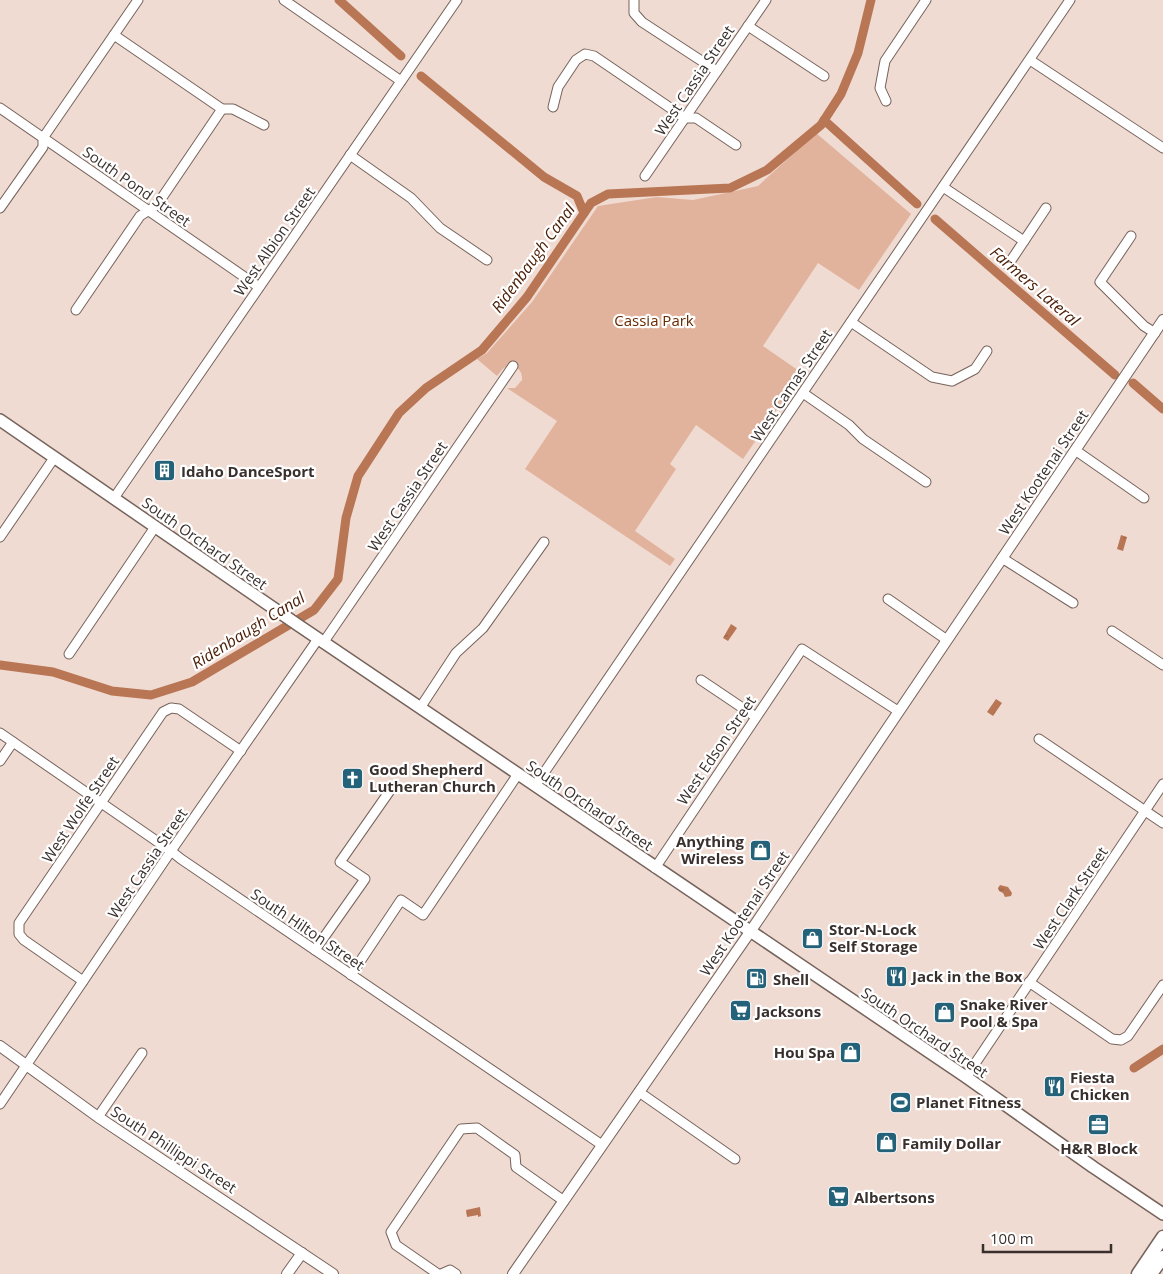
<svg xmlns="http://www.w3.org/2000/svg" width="1163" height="1274" viewBox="0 0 1163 1274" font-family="'Open Sans',sans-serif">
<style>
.green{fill:#e1b39d}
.water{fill:url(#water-ripples)}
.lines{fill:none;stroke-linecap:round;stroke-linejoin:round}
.canal{stroke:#b97655;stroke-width:9}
.minor-casing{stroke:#76635b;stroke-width:11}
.tertiary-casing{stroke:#76635b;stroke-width:12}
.secondary-casing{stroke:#76635b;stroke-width:14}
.primary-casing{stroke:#76635b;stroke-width:15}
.minor{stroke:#fff;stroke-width:9}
.tertiary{stroke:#fff;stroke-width:10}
.secondary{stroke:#fff;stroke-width:11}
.primary{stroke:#fff;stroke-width:12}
.labels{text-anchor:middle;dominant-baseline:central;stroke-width:4.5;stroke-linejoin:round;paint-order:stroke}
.street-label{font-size:15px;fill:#39302d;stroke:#fff}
.park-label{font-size:15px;fill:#682901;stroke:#fff}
.poi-label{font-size:15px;font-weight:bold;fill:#39302d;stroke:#fff;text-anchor:start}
.water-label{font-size:16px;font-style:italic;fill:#4e2108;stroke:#fff}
</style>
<defs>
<pattern id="water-ripples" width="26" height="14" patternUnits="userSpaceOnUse" patternTransform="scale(1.25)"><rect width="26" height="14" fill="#b97655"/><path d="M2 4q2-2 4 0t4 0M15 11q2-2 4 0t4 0" fill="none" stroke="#976147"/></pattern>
</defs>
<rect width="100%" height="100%" fill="#f0dbd2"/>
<path class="green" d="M816 133 911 214 859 290 818 263 763 346 802 373 743 459 696 425 670 464 676 469 635 531 675 559 670 566 525 469 557 421 507 388H515L522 380C523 371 516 363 506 367 502 368 500 373 497 376L477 359 487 353 532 302 598 206 657 197 693 200 758 186Z"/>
<g class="water">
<path d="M1121 535 1127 537 1123 551 1117 549Z"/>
<path d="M731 624 737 628 728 641 723 638Z"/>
<path d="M996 699 1002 703 993 716 987 712Z"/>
<path d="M1000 885 1008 887 1012 893 1011 896 1005 897 1003 893 999 891 998 888Z"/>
<path d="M480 1207 481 1216 478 1217V1215L467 1217 466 1210Z"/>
</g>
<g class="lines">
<g class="canal">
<path d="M339 0 401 56"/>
<path d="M421 76 544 177 577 196 584 213"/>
<path d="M824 120 917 204"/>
<path d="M935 219 1115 375"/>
<path d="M1133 383 1163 409"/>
<path d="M0 665 53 672 112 691 151 695 192 682 314 610 338 579 346 518 358 476 399 413 426 388 482 350 527 297 591 203 608 194 730 188 767 170 821 125 841 94 858 53 871 0"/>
<path d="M1134 1068 1163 1049"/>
</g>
<defs>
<g id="minor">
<path d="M284 0 401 81"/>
<path d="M634 0V13L642 22 717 71"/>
<path d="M748 26 824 76"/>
<path d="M114 35 222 109H233L264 125"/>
<path d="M1030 60 1163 148"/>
<path d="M886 101 880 88 885 61 926 0"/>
<path d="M553 107 558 87 576 60 585 54 594 56 685 118H696L736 145"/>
<path d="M0 108 259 287"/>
<path d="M350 155 411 198 440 228 487 260"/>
<path d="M645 176 766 0"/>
<path d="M943 187 1024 241"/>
<path d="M0 208 43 147V138L138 0"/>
<path d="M1131 236 1100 282 1144 326 1155 333"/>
<path d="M1008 265 1046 208"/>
<path d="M76 310 140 216 157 205 222 109"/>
<path d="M851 322 932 377 952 381 975 369 987 351"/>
<path d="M803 393 849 425 863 439 926 482"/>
<path d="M1075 450 1144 498"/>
<path d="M114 498 457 0"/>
<path d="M0 537 54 458"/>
<path d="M1002 558 1073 603"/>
<path d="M888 599 947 640"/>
<path d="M1112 631 1163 665"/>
<path d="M323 643 513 366"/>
<path d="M69 654 155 527"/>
<path d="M701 680 756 717"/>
<path d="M420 708 456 653 483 628 544 542"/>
<path d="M0 733 171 851 181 859 602 1145"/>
<path d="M1039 739 1163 823"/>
<path d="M0 761 13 742"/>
<path d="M535 786 1070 0"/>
<path d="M655 868 802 649 898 711"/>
<path d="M315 950 365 879 340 862 389 792"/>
<path d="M351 975 401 900 423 915 518 774"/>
<path d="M83 981 24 940 19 934V923L163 712 171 708 179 709 241 751"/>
<path d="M1029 982 1112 1039 1121 1040 1128 1036 1163 985"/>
<path d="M966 1077 1163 784"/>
<path d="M639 1092 735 1159"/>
<path d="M0 1104 171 851 318 639"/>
<path d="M98 1117 142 1053"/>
<path d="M438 1274 396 1245 391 1232 461 1129 477 1128 515 1155 516 1167 564 1201"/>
<path d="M441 1274 450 1270 456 1274"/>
</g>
<g id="tertiary">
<path d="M0 1046 98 1117 333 1274"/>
<path d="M287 1274 302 1253"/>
<path d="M513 1274 750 932 1163 320"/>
</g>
<path id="secondary" d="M0 420 298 625 966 1077 1093 1167 1163 1214"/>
<g id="primary">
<path d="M1138 1274 1163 1237"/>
<path d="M1151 1274 1163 1257"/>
</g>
</defs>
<use href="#minor" class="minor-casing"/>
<use href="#tertiary" class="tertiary-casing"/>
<use href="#secondary" class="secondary-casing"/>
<use href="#primary" class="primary-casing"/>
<use href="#minor" class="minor"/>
<use href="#tertiary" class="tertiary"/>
<use href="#secondary" class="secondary"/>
<use href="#primary" class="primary"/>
</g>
<defs>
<symbol id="building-square" viewBox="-11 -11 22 22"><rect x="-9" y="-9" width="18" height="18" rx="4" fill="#246279" stroke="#fff"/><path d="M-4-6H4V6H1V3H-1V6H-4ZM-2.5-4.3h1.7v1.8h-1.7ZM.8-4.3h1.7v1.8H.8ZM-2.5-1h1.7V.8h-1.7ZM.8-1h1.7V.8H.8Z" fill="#fff"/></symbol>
<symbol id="church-square" viewBox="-11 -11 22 22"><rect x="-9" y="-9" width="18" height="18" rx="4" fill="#246279" stroke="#fff"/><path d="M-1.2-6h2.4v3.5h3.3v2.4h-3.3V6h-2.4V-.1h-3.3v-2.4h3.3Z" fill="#fff"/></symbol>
<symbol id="shop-square" viewBox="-11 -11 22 22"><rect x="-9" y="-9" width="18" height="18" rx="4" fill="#246279" stroke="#fff"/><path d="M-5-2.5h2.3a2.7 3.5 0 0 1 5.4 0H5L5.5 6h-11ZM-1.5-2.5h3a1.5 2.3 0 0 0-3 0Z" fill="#fff"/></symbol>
<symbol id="restaurant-square" viewBox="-11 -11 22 22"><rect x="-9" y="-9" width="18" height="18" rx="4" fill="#246279" stroke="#fff"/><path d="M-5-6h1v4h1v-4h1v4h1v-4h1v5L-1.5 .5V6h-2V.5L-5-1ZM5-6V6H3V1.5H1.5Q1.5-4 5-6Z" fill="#fff"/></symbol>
<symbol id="fuel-square" viewBox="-11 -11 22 22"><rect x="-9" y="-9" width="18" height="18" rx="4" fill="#246279" stroke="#fff"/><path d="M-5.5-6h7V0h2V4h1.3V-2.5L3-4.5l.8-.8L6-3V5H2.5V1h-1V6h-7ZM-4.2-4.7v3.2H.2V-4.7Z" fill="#fff"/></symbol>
<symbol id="supermarket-square" viewBox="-11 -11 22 22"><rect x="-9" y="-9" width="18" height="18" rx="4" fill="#246279" stroke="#fff"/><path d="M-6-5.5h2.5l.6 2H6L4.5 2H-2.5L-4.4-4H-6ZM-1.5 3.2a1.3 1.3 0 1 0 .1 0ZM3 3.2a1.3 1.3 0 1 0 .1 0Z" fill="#fff"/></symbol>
<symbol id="stadium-square" viewBox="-11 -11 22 22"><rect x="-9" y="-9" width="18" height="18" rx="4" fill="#246279" stroke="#fff"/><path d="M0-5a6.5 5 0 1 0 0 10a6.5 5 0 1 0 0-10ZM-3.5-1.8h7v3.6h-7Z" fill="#fff"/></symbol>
<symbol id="office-square" viewBox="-11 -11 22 22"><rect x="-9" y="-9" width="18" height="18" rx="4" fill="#246279" stroke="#fff"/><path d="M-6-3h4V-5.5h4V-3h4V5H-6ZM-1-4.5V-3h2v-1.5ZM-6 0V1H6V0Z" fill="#fff"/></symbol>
</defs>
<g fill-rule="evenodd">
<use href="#building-square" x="152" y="458" width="25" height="25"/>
<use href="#church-square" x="340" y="766" width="25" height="25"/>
<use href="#shop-square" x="748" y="838" width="25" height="25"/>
<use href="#shop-square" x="800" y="926" width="25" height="25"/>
<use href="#restaurant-square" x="884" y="964" width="25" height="25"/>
<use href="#fuel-square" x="744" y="966" width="25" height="25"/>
<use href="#supermarket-square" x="728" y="998" width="25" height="25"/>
<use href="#shop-square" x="932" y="1000" width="25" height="25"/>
<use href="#shop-square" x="838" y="1040" width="25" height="25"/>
<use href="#restaurant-square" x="1042" y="1074" width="25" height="25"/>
<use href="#stadium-square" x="888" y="1090" width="25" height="25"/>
<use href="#office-square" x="1086" y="1112" width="25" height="25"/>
<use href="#shop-square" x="874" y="1130" width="25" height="25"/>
<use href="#supermarket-square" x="826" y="1184" width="25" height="25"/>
</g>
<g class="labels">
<g class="street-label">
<text transform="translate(694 80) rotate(-56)">West Cassia Street</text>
<text transform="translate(137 186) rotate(35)">South Pond Street</text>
<text transform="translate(274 241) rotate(-55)">West Albion Street</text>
<text transform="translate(791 385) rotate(-56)">West Camas Street</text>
<text transform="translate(1043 472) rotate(-56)">West Kootenai Street</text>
<text transform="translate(407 496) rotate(-56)">West Cassia Street</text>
<text transform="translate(205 543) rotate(35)">South Orchard Street</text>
<text transform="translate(716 750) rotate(-56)">West Edson Street</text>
<text transform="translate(590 805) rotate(34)">South Orchard Street</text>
<text transform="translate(80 809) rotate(-56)">West Wolfe Street</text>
<text transform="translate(147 863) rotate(-56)">West Cassia Street</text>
<text transform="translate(1070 898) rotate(-56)">West Clark Street</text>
<text transform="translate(744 913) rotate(-56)">West Kootenai Street</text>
<text transform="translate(308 929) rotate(34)">South Hilton Street</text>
<text transform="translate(925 1032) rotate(34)">South Orchard Street</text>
<text transform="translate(174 1149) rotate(33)">South Phillippi Street</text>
</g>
<g class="park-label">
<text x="654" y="320">Cassia Park</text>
</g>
<g class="poi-label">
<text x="181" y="471">Idaho DanceSport</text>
<text x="369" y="769">Good Shepherd<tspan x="369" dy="17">Lutheran Church</tspan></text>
<text x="744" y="841" text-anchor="end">Anything<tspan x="744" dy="17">Wireless</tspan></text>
<text x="829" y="929">Stor-N-Lock<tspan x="829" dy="17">Self Storage</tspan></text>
<text x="912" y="976">Jack in the Box</text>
<text x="773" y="979">Shell</text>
<text x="960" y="1004">Snake River<tspan x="960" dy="17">Pool &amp; Spa</tspan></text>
<text x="756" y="1011">Jacksons</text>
<text x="835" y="1052" text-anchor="end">Hou Spa</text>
<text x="1070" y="1077">Fiesta<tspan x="1070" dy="17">Chicken</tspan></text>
<text x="916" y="1102">Planet Fitness</text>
<text x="902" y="1143">Family Dollar</text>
<text x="1099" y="1148" text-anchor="middle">H&amp;R Block</text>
<text x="854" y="1197">Albertsons</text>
</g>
<g class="water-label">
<text transform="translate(533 258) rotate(-54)">Ridenbaugh Canal</text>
<text transform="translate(1035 286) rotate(41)">Farmers Lateral</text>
<text transform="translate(248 630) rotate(-32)">Ridenbaugh Canal</text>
</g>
</g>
<path d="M983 1244v8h128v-8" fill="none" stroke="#39302d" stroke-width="2.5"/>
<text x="990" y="1244" font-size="15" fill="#39302d" stroke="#ffffff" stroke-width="4" paint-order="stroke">100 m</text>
</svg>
